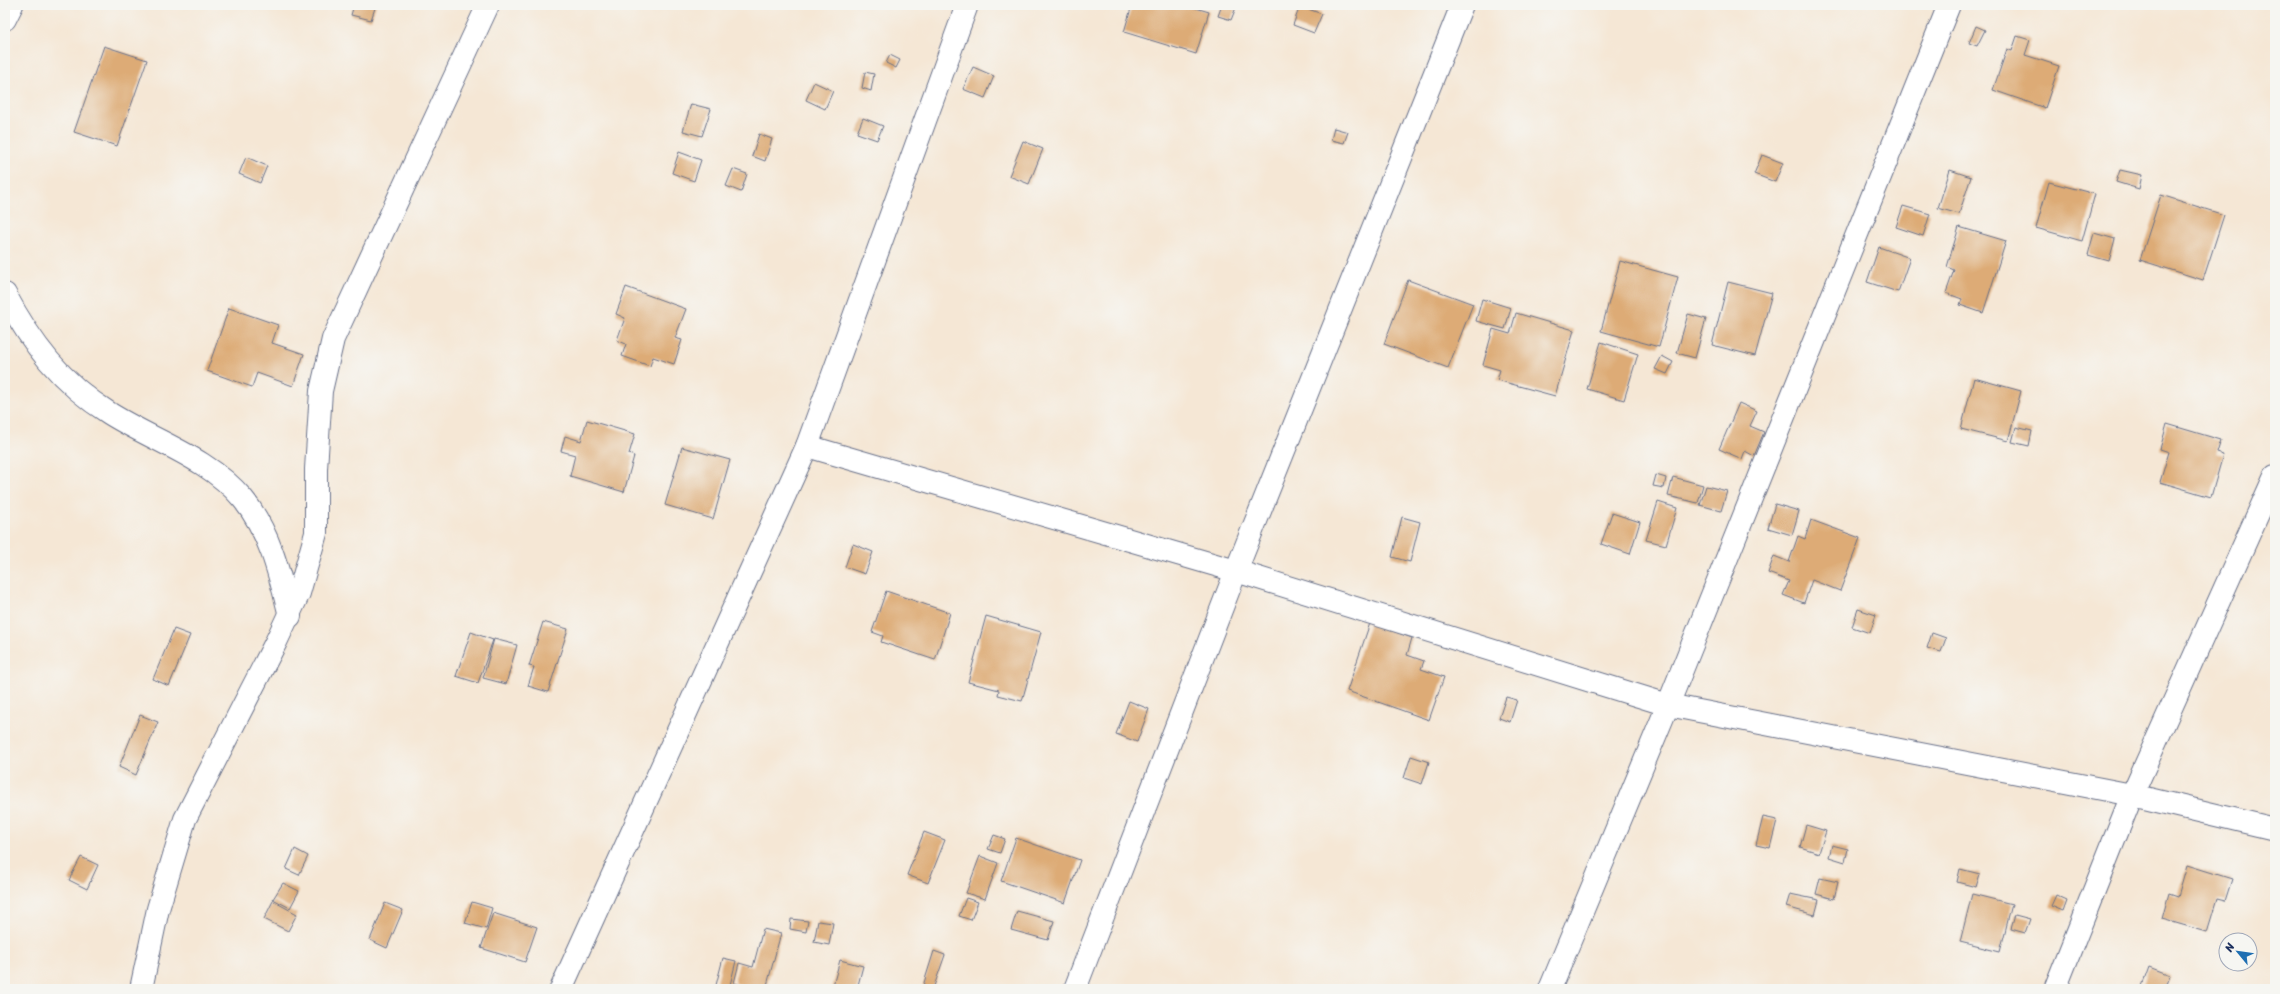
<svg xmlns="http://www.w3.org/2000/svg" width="2280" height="994" viewBox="0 0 2280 994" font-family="Sriracha,sans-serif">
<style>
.building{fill:#ddab76}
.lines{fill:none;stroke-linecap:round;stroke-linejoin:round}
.minor-casing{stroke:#676f88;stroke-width:24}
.minor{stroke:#fff;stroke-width:22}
</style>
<rect width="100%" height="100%" fill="#f6f6f2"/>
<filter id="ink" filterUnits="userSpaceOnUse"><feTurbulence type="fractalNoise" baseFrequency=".025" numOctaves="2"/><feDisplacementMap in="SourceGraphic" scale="8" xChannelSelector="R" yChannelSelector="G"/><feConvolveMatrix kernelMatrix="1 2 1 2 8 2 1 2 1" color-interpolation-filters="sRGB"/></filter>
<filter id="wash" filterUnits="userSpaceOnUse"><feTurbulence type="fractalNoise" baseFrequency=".012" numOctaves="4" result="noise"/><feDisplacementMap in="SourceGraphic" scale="16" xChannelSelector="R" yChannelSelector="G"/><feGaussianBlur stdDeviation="0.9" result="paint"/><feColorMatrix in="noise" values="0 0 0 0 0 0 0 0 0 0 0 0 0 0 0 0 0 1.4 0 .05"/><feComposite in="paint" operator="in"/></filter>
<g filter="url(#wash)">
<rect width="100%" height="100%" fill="#f5e7d5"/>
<g id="blocks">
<g class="building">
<path d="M354 5H376L371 20 351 15Z"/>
<path d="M1132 5H1186L1209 12 1196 54 1124 32Z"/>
<path d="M1222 5H1237L1231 20 1218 16Z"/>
<path d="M1300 6 1322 14 1314 33 1293 25Z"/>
<path d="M1976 26 1985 30 1977 46 1969 43Z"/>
<path d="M2017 36 2030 40 2025 55 2059 66 2045 108 1993 90 2007 49 2012 51Z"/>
<path d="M104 46 147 60 117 146 74 132Z"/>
<path d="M890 55 900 60 896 68 886 63Z"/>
<path d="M973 67 994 76 985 98 963 89Z"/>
<path d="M865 72 874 74 871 91 862 88Z"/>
<path d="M814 82 833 91 825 109 806 100Z"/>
<path d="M691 104 711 109 702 136 683 131Z"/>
<path d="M863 118 883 126 877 140 857 133Z"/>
<path d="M1334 128 1348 132 1344 143 1331 140Z"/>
<path d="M759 134 772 139 765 161 752 156Z"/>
<path d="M1023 141 1043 149 1029 184 1009 176Z"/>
<path d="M679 152 701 160 694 181 672 173Z"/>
<path d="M1762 155 1783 163 1775 182 1754 174Z"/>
<path d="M246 157 267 166 260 183 239 174Z"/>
<path d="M733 169 747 174 741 192 726 186Z"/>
<path d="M1950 170 1971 177 1959 214 1938 208Z"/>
<path d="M2120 170 2142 175 2139 189 2116 182Z"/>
<path d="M2049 182 2095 194 2082 241 2036 228Z"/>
<path d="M2161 195 2224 215 2203 280 2140 260Z"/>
<path d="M1903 206 1930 214 1923 236 1896 227Z"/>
<path d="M1959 227 2006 241 1983 313 1960 305 1962 299 1946 293 1954 270 1947 267Z"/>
<path d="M2094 233 2115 239 2109 261 2088 255Z"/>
<path d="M1879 247 1910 258 1898 292 1867 282Z"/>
<path d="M1620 261 1678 277 1659 347 1601 331Z"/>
<path d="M1408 280 1473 304 1448 368 1384 344Z"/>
<path d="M1728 282 1772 293 1755 356 1712 345Z"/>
<path d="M626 287 686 309 675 338 682 340 674 364 653 357 650 366 622 356 626 344 617 340 625 318 616 314Z"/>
<path d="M1482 299 1511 308 1505 329 1476 321Z"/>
<path d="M229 308 278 325 272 343 304 354 293 386 257 373 252 387 207 371Z"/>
<path d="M1516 313 1574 330 1555 396 1497 380 1500 370 1483 365 1493 329 1510 334Z"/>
<path d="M1688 314 1706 319 1695 358 1677 353Z"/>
<path d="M1601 342 1638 354 1624 400 1587 389Z"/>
<path d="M1662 356 1673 362 1667 374 1655 369Z"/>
<path d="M1974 378 2021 391 2008 441 1961 429Z"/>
<path d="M1739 403 1757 411 1750 426 1764 432 1754 456 1745 451 1742 459 1719 449Z"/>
<path d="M587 420 635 434 629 454 634 456 624 492 570 476 575 455 561 451 565 436 581 441Z"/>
<path d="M2167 424 2221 440 2217 453 2223 455 2211 497 2160 482 2169 452 2160 449Z"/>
<path d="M2016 427 2032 431 2029 446 2012 442Z"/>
<path d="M682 447 730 460 713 519 665 505Z"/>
<path d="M1656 475 1666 478 1664 488 1653 486Z"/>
<path d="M1673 477 1703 485 1698 503 1668 496Z"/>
<path d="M1706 486 1727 491 1721 511 1700 505Z"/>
<path d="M1658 502 1677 508 1666 545 1646 540Z"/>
<path d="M1775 504 1799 511 1792 535 1768 528Z"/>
<path d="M1612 513 1640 522 1630 554 1601 544Z"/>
<path d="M1402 517 1420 522 1410 562 1392 557Z"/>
<path d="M1811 520 1860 538 1840 591 1812 580 1804 603 1783 595 1789 581 1768 573 1774 556 1789 562 1798 536 1805 539Z"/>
<path d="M853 544 873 552 865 574 845 567Z"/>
<path d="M886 591 950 613 935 660 881 642 883 636 872 632Z"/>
<path d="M1858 609 1876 615 1870 633 1852 627Z"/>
<path d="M986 616 1041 632 1022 701 998 695 999 690 968 682Z"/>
<path d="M543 622 568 629 548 692 528 686 534 667 529 666Z"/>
<path d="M1370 623 1412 638 1407 655 1424 661 1421 669 1444 677 1429 720 1347 691Z"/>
<path d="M174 629 190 635 169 686 153 679Z"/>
<path d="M471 632 493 640 478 683 456 676Z"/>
<path d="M1932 633 1946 638 1941 652 1927 648Z"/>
<path d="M494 639 517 645 506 684 483 678Z"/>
<path d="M1506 697 1517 700 1510 722 1499 718Z"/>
<path d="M1129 701 1149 709 1137 742 1116 734Z"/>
<path d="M140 715 158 722 136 775 119 767Z"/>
<path d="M1411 756 1429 762 1422 784 1404 778Z"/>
<path d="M1763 817 1777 820 1770 848 1756 845Z"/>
<path d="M1806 825 1826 831 1819 853 1800 847Z"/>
<path d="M924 832 945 840 928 883 907 875Z"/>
<path d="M994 835 1005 839 1000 853 988 849Z"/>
<path d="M1016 838 1080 860 1065 903 1001 881Z"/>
<path d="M1832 845 1848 849 1845 862 1829 857Z"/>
<path d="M295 849 308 856 299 875 286 869Z"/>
<path d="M980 856 998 863 985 899 966 893Z"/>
<path d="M81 857 98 865 87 889 69 880Z"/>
<path d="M2187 865 2232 879 2225 901 2217 899 2207 932 2162 919 2169 893 2178 896Z"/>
<path d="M1960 869 1980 874 1976 887 1957 882Z"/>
<path d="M1820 878 1838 882 1834 899 1816 894Z"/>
<path d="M283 883 299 891 290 908 273 899Z"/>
<path d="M1790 894 1819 900 1815 915 1786 907Z"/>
<path d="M1972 894 2012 904 2000 952 1960 942Z"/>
<path d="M2056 895 2067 900 2063 911 2051 906Z"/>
<path d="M966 898 978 902 971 920 959 916Z"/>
<path d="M273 901 297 914 288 931 264 919Z"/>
<path d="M472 902 492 908 486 929 465 923Z"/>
<path d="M385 903 403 910 387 948 370 940Z"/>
<path d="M1017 911 1054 921 1048 940 1011 930Z"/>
<path d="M493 913 537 927 525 962 481 948Z"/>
<path d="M2015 915 2030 919 2025 933 2011 929Z"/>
<path d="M791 919 808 921 806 932 790 929Z"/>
<path d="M818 921 833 923 829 945 814 942Z"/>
<path d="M763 929 781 933 766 989H756L734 983 739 963 753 967Z"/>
<path d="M934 951 945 955 933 989H922Z"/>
<path d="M723 958 736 961 729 989H715Z"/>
<path d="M840 960 863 966 857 989H832Z"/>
<path d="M2149 967 2170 975 2165 989H2141Z"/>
</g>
</g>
</g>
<g filter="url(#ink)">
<use href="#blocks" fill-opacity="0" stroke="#676f88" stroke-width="1"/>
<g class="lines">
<defs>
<g id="minor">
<path d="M5 19 12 5"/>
<path d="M5 294C31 343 61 383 109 413 153 441 208 457 243 499 270 532 280 576 290 616"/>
<path d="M807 446 1236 571 1668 705 2132 795 2275 829"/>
<path d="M141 989 158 909 185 819 276 642 299 593 316 533V469L321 391 333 339 488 5"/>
<path d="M561 989 807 446 967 5"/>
<path d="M1075 989 1236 571 1462 5"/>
<path d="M1550 989 1668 705 1949 5"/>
<path d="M2055 989 2132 795 2275 476"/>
</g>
</defs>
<use href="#minor" class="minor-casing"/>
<use href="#minor" class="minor"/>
</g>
</g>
<rect width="2280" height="994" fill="none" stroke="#f6f6f2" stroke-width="20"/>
<g transform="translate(2238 952) rotate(299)"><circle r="19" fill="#f6f6f2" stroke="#9ea6b7"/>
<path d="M0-3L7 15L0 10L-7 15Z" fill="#1f6fb2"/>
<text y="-6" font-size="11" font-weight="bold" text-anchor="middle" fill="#1b2f5e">N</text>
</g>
</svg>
